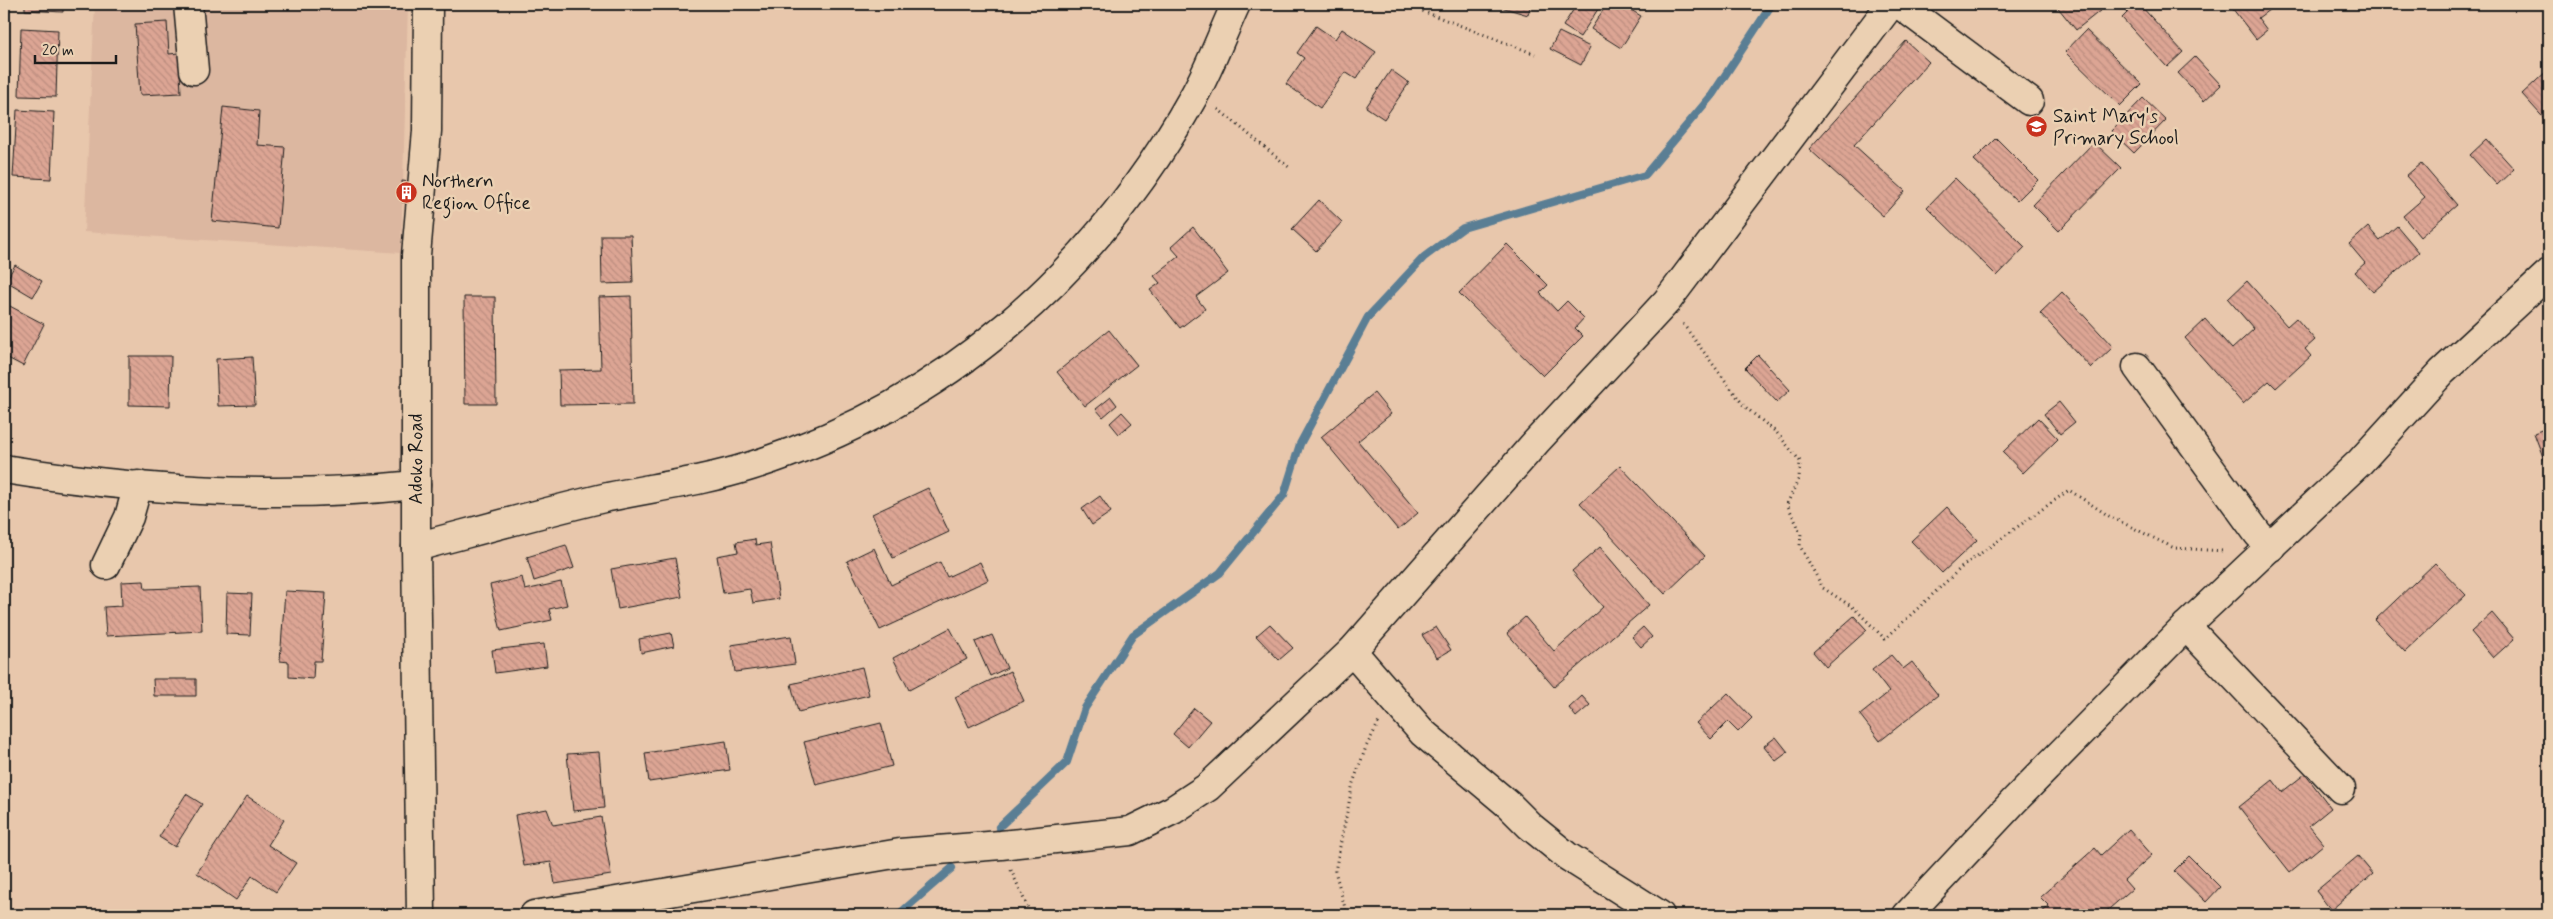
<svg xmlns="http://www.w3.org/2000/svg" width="2553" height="919" viewBox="0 0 2553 919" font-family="Mynerve,sans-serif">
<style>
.built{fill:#dcb7a0}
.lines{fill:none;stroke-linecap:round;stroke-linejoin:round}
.stream{stroke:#5a7e94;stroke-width:8}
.building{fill:url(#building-back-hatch);stroke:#1c1c1c}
.minor-casing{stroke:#1c1c1c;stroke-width:31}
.path{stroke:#1c1c1c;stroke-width:3;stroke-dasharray:1 4;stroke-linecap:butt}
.minor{stroke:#ebd0b2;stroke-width:28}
.labels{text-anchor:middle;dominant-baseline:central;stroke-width:5;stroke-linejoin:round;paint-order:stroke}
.poi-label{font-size:19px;fill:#1c1c1c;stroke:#ebd0b2;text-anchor:start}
.street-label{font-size:19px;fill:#1c1c1c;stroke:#ebd0b2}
</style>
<defs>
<pattern id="building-back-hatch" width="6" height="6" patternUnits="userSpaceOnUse" patternTransform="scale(1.25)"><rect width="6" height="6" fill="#dca594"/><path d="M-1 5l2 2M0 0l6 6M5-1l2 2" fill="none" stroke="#bc8d7f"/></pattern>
</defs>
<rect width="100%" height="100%" fill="#e8c7ac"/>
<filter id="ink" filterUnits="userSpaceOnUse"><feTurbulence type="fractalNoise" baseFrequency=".02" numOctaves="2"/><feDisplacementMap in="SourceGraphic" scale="10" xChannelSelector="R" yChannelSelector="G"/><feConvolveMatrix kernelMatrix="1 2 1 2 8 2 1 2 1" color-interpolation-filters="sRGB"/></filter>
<g filter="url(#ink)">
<path class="built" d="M95 4H408L401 253 84 232Z"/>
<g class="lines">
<g class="stream">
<path d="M999 827 1067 762 1085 708 1133 635 1220 573 1284 495 1300 444 1368 317 1424 257 1463 228 1645 175 1712 95 1772 4"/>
<path d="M898 915 952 868"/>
</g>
</g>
<g class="building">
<path d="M25 4H63V12L25 10Z"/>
<path d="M109 4H145V7L109 6Z"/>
<path d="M1491 4H1531L1528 15Z"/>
<path d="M1577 4 1600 6 1580 37 1563 26Z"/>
<path d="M1607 4H1621L1641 16 1621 48 1591 29Z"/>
<path d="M2055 4H2096L2101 10 2076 30Z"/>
<path d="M2120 4H2143L2141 6 2183 52 2167 67 2122 18 2128 12Z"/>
<path d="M2229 4H2277L2258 18 2267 30 2256 39Z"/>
<path d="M167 22 169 54 179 53 181 93 140 95 135 24Z"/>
<path d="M1316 26 1335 39 1342 29 1376 52 1356 79 1345 72 1320 108 1286 84 1304 58 1297 53Z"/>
<path d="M21 28 58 30 56 97 19 96Z"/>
<path d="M2086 30 2142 84 2120 106 2065 52Z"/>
<path d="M1559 32 1590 47 1581 65 1550 49Z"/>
<path d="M1906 41 1929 62 1854 145 1905 191 1883 216 1809 149Z"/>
<path d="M2195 57 2221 85 2204 101 2178 73Z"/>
<path d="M2549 69V124L2522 94Z"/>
<path d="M1391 70 1409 83 1384 119 1366 107Z"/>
<path d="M2143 98 2166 120 2134 153 2111 131Z"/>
<path d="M223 107 259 111 257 145 285 147 278 228 212 221Z"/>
<path d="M17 110 54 112 51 179 13 177Z"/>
<path d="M1996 138 2038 180 2017 201 1974 160Z"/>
<path d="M2487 139 2514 169 2497 185 2470 155Z"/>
<path d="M2094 142 2121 168 2059 231 2033 205Z"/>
<path d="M2421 163 2457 205 2420 237 2403 216 2425 197 2406 176Z"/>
<path d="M1955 178 2025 247 1997 276 1927 207Z"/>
<path d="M402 181 410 182V204L402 202Z"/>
<path d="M1319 200 1342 222 1316 251 1292 229Z"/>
<path d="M2397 226 2419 252 2373 292 2355 272 2365 263 2349 244 2368 227 2380 241Z"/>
<path d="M1193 227 1228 273 1196 297 1205 309 1180 328 1150 290 1160 283 1154 276 1179 256 1171 247Z"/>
<path d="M601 235H631L633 283 602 284Z"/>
<path d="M1507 244 1548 285 1540 293 1557 311 1567 301 1584 318 1575 328 1583 336 1543 376 1459 293Z"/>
<path d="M15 265 42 281 33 297 6 281Z"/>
<path d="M2247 281 2287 326 2296 318 2315 340 2305 349 2311 356 2276 388 2269 381 2243 404 2185 338 2205 319 2232 349 2254 329 2228 299Z"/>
<path d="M2062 292 2113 347 2091 368 2040 313Z"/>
<path d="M631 296 633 404 560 405 559 370 601 369 599 297Z"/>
<path d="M464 297H495L496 404H465Z"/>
<path d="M4 303 44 324 23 366 4 356Z"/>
<path d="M1109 330 1137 365 1085 406 1057 372Z"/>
<path d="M1758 355 1790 390 1777 402 1745 368Z"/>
<path d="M129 356H171L170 406 129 405Z"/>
<path d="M252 357 255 405 218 406 216 359Z"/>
<path d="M1374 393 1391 414 1358 441 1418 513 1398 530 1321 437Z"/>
<path d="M1111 397 1117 405 1103 417 1096 409Z"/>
<path d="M2059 402 2075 422 2060 434 2044 414Z"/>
<path d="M1122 412 1132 423 1119 434 1110 423Z"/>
<path d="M2038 418 2058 439 2023 473 2003 452Z"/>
<path d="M2549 427V473L2534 433Z"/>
<path d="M1620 466 1705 556 1665 594 1580 503Z"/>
<path d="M928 488 949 532 893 558 872 514Z"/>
<path d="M1100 496 1111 512 1092 525 1082 509Z"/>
<path d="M1947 507 1977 540 1942 573 1911 541Z"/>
<path d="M755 539 756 545 770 543 779 599 753 603 750 589 723 593 717 556 738 552 736 542Z"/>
<path d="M566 545 574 568 534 581 527 557Z"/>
<path d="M1600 547 1649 605 1554 687 1507 633 1525 617 1554 651 1603 607 1572 571Z"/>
<path d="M874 548 891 585 940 562 947 577 980 562 988 580 880 630 847 561Z"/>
<path d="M675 558 682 597 618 609 611 569Z"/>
<path d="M2435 563 2466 595 2405 652 2375 620Z"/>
<path d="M522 577 525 590 561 582 567 605 549 609 552 620 501 631 490 585Z"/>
<path d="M144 581 145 589 200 587 202 631 106 636 104 607 122 606 121 582Z"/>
<path d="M285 591 326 593 321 661H314L313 679 289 677V662L280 661Z"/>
<path d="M227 593 252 594 250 635 226 634Z"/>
<path d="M2492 613 2514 639 2493 658 2471 632Z"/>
<path d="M1854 616 1867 630 1826 667 1813 652Z"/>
<path d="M1270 624 1293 648 1279 660 1256 636Z"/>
<path d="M1436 627 1451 650 1437 658 1422 635Z"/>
<path d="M1643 627 1652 637 1641 647 1632 637Z"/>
<path d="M950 628 967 659 909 690 893 658Z"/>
<path d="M671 633 674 646 641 653 639 639Z"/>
<path d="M992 635 1007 668 990 676 975 642Z"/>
<path d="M791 636 795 664 735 672 731 645Z"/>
<path d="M544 644 547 666 495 673 492 650Z"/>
<path d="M1891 655 1903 669 1912 662 1938 695 1880 741 1860 715 1889 692 1872 670Z"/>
<path d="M862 667 869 695 798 712 791 684Z"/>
<path d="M1010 671 1024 701 969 727 955 697Z"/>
<path d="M153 679H196V696H154Z"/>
<path d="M1728 693 1752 718 1738 732 1728 722 1711 739 1696 723Z"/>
<path d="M1582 696 1590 705 1576 717 1569 708Z"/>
<path d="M1194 708 1210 721 1188 747 1173 734Z"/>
<path d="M881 723 892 766 816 785 804 742Z"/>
<path d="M1776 737 1788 752 1776 761 1764 746Z"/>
<path d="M726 741 730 770 649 782 645 753Z"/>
<path d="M599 752 604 808 573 811 567 754Z"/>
<path d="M2305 774 2331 808 2309 826 2324 844 2290 872 2239 807 2273 780 2282 792Z"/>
<rect x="4" y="790" width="4" height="29"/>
<path d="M186 794 202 804 175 847 159 837Z"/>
<path d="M247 796 284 820 268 845 296 863 276 892 252 876 236 900 197 873Z"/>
<path d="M547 809 553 825 601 817 611 875 555 884 551 862 524 866 515 815Z"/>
<path d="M2129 829 2152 855 2124 880 2132 889 2102 915H2039L2049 906 2040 897 2095 848 2101 855Z"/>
<path d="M2189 856 2220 887 2206 902 2174 871Z"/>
<path d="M2358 856 2373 874 2331 910 2316 891Z"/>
</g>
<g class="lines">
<defs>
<g id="minor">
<path d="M188 4 194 70"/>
<path d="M1899 4 2029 101"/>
<path d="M2137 367 2258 534 2271 547"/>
<path d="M4 469C139 491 280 499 416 485"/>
<path d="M416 547C480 530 544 512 608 497 656 487 704 481 751 466 947 404 1095 273 1195 94 1211 65 1222 34 1236 4"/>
<path d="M106 565 129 517 138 485"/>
<path d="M2186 626 2341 789"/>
<path d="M1352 651 1423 733 1509 805 1530 826 1567 856 1660 915"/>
<path d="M421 915 416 547V255L427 131 428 4"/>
<path d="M534 915 900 853 1001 845 1130 831 1173 810 1208 787 1352 651 1536 442 1667 301 1891 4"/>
<path d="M1907 915 2014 801 2186 626 2360 462 2442 372 2549 273"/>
</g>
</defs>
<use href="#minor" class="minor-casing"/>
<g class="path">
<path d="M1404 4 1535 54"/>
<path d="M1218 109 1290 168"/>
<path d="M1683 324 1744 406 1777 433 1800 461 1799 478 1787 504 1801 533 1800 546 1823 588 1854 608 1885 639 1963 566 2069 490 2109 516 2174 548 2224 551"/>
<path d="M1011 870 1031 915"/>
<path d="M1347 915 1335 871 1353 783 1366 747 1379 722"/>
</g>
<use href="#minor" class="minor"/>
</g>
</g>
<defs>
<symbol id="school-disc" viewBox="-11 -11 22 22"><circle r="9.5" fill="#c8321e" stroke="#ebd0b2"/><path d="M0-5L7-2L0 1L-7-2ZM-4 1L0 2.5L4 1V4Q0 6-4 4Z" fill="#fff"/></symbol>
<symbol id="building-disc" viewBox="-11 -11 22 22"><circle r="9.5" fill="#c8321e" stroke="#ebd0b2"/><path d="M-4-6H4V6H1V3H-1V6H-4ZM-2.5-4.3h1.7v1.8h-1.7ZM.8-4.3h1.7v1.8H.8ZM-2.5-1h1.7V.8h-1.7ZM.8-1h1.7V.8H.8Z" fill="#fff"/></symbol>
</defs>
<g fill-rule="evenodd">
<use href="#school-disc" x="2024" y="114" width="25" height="25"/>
<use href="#building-disc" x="394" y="180" width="25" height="25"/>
</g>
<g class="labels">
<g class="poi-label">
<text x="2053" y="116">Saint Mary's<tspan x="2053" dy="22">Primary School</tspan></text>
<text x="422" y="181">Northern<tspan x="422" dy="22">Region Office</tspan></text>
</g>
<g class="street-label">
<text transform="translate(416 459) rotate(-90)">Adoko Road</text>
</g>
</g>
<rect width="2553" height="919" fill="none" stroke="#ebd0b2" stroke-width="20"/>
<rect x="10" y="10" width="2533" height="899" fill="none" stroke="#1c1c1c" stroke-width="2" filter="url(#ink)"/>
<path d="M35 55v8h81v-8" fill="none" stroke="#1c1c1c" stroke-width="2.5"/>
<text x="42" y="55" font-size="15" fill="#1c1c1c" stroke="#ebd0b2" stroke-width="4" paint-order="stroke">20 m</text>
</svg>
